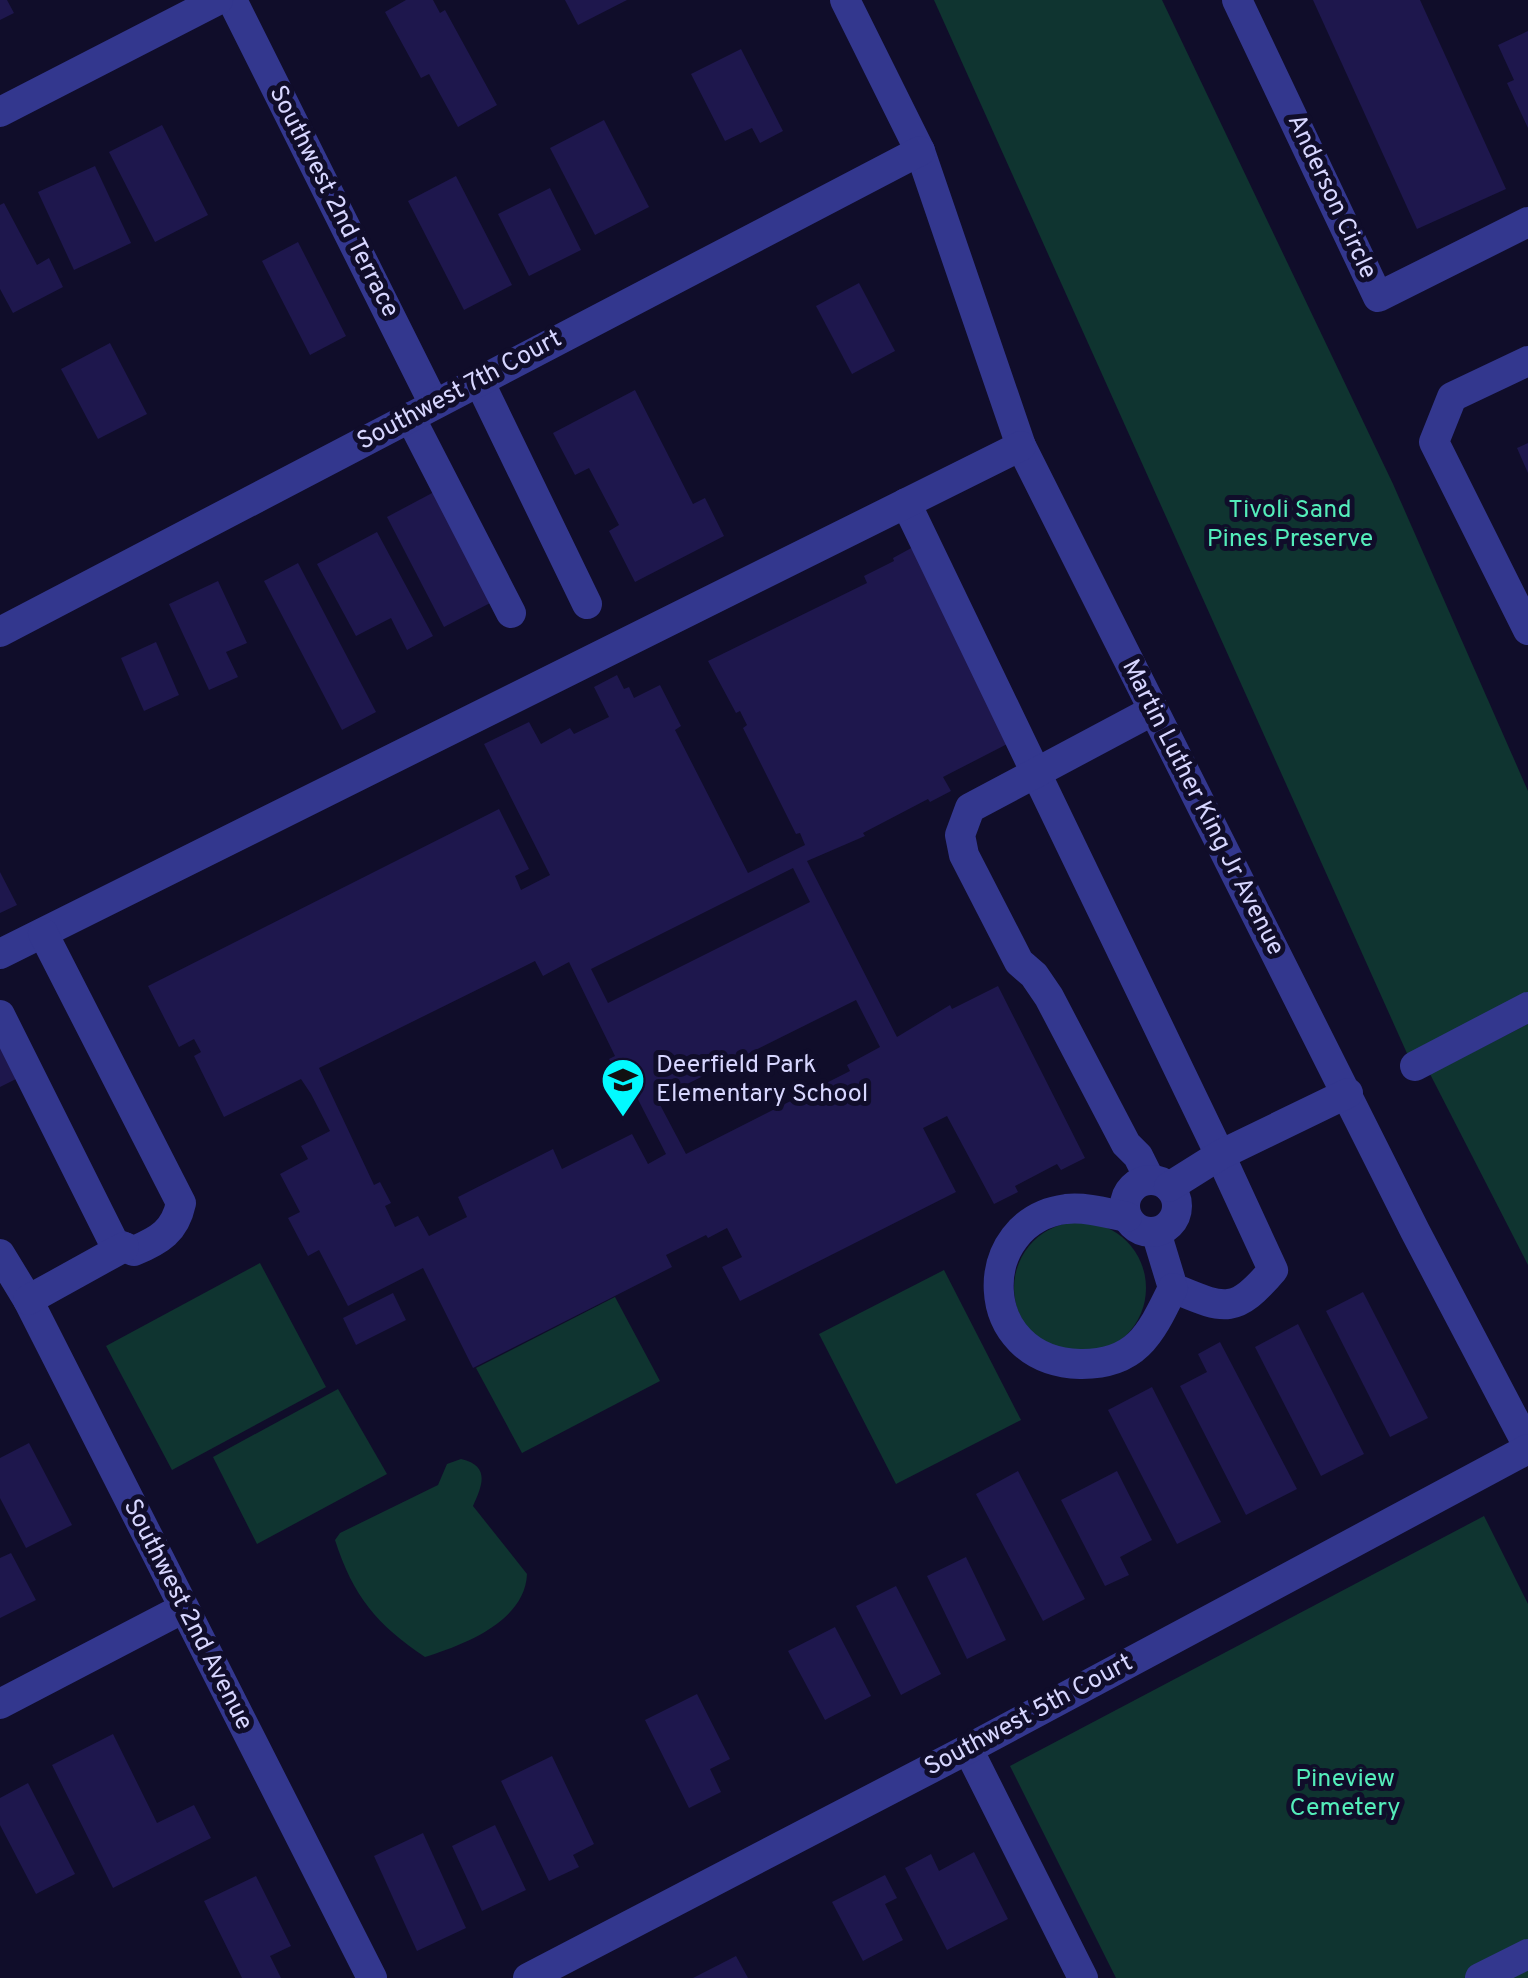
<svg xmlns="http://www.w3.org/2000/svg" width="1528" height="1978" viewBox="0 0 1528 1978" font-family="Overpass,sans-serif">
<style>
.green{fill:#0f3430}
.building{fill:#1e174d;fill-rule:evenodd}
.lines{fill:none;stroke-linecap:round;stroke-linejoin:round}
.minor{stroke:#33378e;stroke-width:30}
.labels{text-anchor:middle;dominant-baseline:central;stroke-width:10;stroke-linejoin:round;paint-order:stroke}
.street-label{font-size:25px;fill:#d7d6ff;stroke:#100d2a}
.park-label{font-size:25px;fill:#54edba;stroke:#100d2a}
.poi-label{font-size:25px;fill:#d7d6ff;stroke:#100d2a;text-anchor:start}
</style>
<rect width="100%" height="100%" fill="#100d2a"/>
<g class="green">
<path d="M934 0H1162L1393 484 1528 791V1004L1410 1060Z"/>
<path d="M1528 1024V1265L1430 1074Z"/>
<circle cx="1080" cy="1288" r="66"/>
<path d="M260 1263 326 1387 172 1470 106 1346Z"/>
<path d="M944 1270 1021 1420 896 1484 819 1334Z"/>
<path d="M615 1297 660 1381 522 1453 476 1368Z"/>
<path d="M338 1389 387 1474 257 1544 213 1457Z"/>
<path d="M461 1459C491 1466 482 1486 473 1506L527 1574C525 1622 463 1645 425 1657 377 1625 353 1596 335 1540L340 1533 438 1485 447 1464Z"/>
<path d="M1484 1516 1528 1604V1978H1116L1010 1766Z"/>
</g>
<g class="building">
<path d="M0 0H7L14 13 0 20Z"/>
<path d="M406 0H433L440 13 445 10 497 105 458 127 429 74 421 78 385 12Z"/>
<path d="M565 0H627L578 25Z"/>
<path d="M1313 0H1420L1506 189 1417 229Z"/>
<path d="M1528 31V128L1507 83 1514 80 1498 45Z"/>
<path d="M741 49 783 131 760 143 752 128 725 141 691 74Z"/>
<path d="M604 120 649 207 595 235 550 148Z"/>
<path d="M162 125 208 215 155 242 109 152Z"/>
<path d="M95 166 131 243 74 270 38 192Z"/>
<path d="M456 176 512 285 464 310 408 201Z"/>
<path d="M550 188 581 250 529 276 498 214Z"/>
<path d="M4 203 37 265 49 258 63 287 13 313 0 289V205Z"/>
<path d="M298 242 346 336 310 355 262 261Z"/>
<path d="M859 283 895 351 852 374 816 306Z"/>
<path d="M110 343 147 414 98 439 61 369Z"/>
<path d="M635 390 693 504 705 498 724 536 635 582 609 531 619 525 589 468 575 475 553 433Z"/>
<path d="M1528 443V473L1517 448Z"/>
<path d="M434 492 492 602 444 627 387 517Z"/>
<path d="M377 532 433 636 407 650 391 618 356 636 317 564Z"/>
<path d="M915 546 1015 740 943 777 951 791 930 802 928 799 863 833 865 836 807 861 897 1037 950 1005 952 1009 998 986 1085 1158 1061 1170 1057 1164 1015 1186 1018 1192 994 1204 947 1116 923 1128 956 1192 740 1301 722 1267 742 1257 727 1228 708 1238 706 1235 666 1255 672 1267 473 1368 423 1268 348 1306 319 1250 308 1256 288 1218 300 1212 280 1174 308 1159 301 1146 330 1131 311 1094 301 1079 224 1117 194 1056 201 1052 194 1039 179 1047 148 986 499 809 529 869 515 876 521 890 550 875 484 744 529 722 541 744 570 728 574 734 609 717 594 687 617 675 624 689 629 687 634 698 660 685 681 726 675 730 748 873 805 845 800 833 796 834 743 728 747 725 740 711 736 713 708 661 867 583 864 576 894 561 893 558ZM793 868 810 902 608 1003 591 969ZM535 961 543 976 569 962 615 1056 609 1059 621 1079 626 1076 666 1154 648 1164 632 1134 562 1169 553 1149 458 1197 467 1217 429 1236 418 1216 395 1227 385 1206 391 1203 380 1182 374 1185 319 1068ZM856 1000 880 1047 847 1065 850 1071 686 1154 657 1099Z"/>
<path d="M298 563 376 712 342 730 264 581Z"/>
<path d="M218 581 247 643 226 652 238 677 209 690 169 604Z"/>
<path d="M156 642 179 695 144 711 121 658Z"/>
<path d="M0 872 17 905 0 913Z"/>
<path d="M0 1043 18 1078 0 1087Z"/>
<path d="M1363 1292 1428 1418 1390 1437 1326 1311Z"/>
<path d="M393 1293 406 1320 356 1345 343 1318Z"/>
<path d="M1298 1324 1364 1454 1321 1476 1255 1347Z"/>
<path d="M1220 1342 1297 1489 1246 1515 1180 1386 1207 1372 1198 1354Z"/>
<path d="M1152 1387 1221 1522 1177 1544 1108 1410Z"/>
<path d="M29 1443 72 1525 26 1548 0 1498V1458Z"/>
<path d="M1018 1471 1085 1599 1043 1621 976 1494Z"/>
<path d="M1117 1471 1152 1540 1120 1557 1129 1575 1105 1586 1061 1500Z"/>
<path d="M11 1553 36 1600 0 1618V1558Z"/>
<path d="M966 1557 1006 1640 967 1659 927 1576Z"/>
<path d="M896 1586 941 1674 901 1695 856 1606Z"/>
<path d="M835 1627 871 1696 825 1720 788 1651Z"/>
<path d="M697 1694 730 1759 710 1769 721 1792 689 1808 645 1720Z"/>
<path d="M113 1734 157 1823 194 1805 211 1838 113 1888 52 1765Z"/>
<path d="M552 1756 594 1844 573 1855 579 1867 549 1881 501 1781Z"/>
<path d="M28 1783 75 1874 36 1894 0 1825V1798Z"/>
<path d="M495 1825 526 1890 482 1911 452 1846Z"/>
<path d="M423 1833 466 1928 417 1951 374 1856Z"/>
<path d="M974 1852 1008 1919 947 1950 905 1868 931 1854 939 1871Z"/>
<path d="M885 1875 897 1898 885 1904 903 1940 863 1961 832 1902Z"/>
<path d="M256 1876 291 1946 270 1956 281 1978H242L204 1901Z"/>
<path d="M736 1956 748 1978H693Z"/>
</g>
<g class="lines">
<g class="minor">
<path d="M232 0 434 404"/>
<path d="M845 0 920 151 1021 446 1415 1231 1528 1446"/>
<path d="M1237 0 1378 297 1528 222"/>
<path d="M0 112 218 0"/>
<path d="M1528 361 1452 397 1434 442 1528 630"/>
<path d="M479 381 587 604"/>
<path d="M410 417 511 613"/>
<path d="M906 503 1220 1155 1273 1270C1234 1316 1224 1309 1173 1288L1156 1232"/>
<path d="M0 632 920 151"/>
<path d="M0 954 1021 446"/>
<path d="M0 1015 114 1243 134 1251C160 1240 175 1231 181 1203L43 933"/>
<path d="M1415 1066 1528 1007"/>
<path d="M1150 1180 1138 1156 1126 1144 1049 997 1034 975 1019 962 964 855 960 835 970 808 1152 711"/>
<circle cx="1151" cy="1206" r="26"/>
<path d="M1169 1187 1220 1155 1348 1093"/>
<path d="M1127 1217C1107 1213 1087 1207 1066 1209 974 1221 974 1361 1080 1364 1137 1365 1151 1333 1173 1288"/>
<path d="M0 1254 28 1300 372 1978"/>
<path d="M28 1300 124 1247"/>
<path d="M0 1704 182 1609"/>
<path d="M968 1749 1083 1978"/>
<path d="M528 1978 968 1749 1528 1449"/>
<path d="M1480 1978 1528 1954"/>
</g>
</g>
<defs>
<symbol id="school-pin" viewBox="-11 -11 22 30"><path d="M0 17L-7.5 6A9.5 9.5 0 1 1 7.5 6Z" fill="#02faff" stroke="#100d2a"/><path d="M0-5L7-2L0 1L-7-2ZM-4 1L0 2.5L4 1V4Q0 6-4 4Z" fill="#111"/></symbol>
</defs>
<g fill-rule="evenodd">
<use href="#school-pin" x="598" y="1055" width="50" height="68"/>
</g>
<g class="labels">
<g class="street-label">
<text transform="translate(1331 197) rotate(65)">Anderson Circle</text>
<text transform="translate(333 202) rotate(63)">Southwest 2nd Terrace</text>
<text transform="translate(460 391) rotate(-28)">Southwest 7th Court</text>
<text transform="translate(1202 808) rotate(63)">Martin Luther King Jr Avenue</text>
<text transform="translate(187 1615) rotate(63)">Southwest 2nd Avenue</text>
<text transform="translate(1029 1716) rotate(-28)">Southwest 5th Court</text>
</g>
<g class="park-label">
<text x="1290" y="511">Tivoli Sand<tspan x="1290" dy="29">Pines Preserve</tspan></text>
<text x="1345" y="1780">Pineview<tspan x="1345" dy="29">Cemetery</tspan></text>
</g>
<g class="poi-label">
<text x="656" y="1066">Deerfield Park<tspan x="656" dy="29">Elementary School</tspan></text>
</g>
</g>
</svg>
